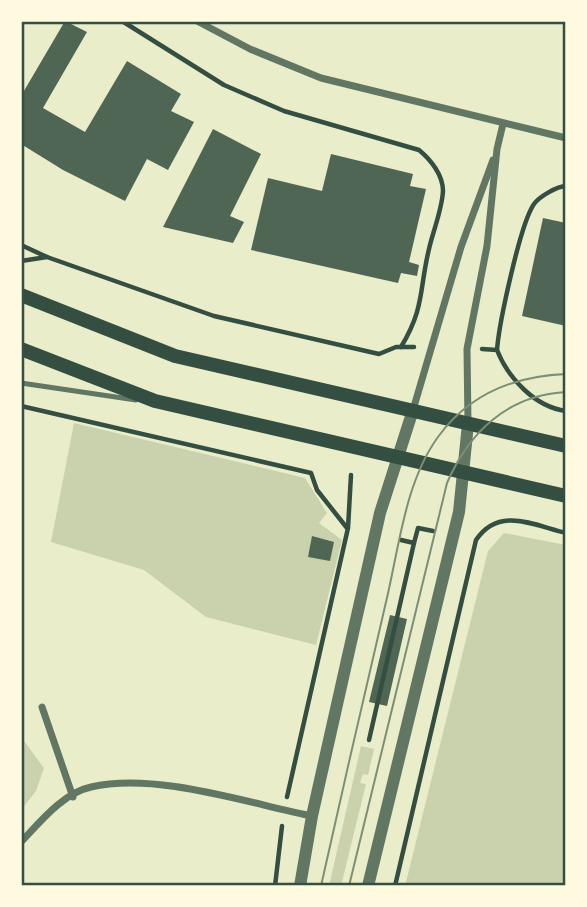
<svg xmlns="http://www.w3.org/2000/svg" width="587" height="907" viewBox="0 0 587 907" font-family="'Open Sans',sans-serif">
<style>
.green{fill:#cad2ad}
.building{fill:#4f6655}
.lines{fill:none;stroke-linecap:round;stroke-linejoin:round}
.path{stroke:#344e41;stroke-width:4.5}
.service{stroke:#617663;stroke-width:5}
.minor{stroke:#617663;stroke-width:7}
.tertiary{stroke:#617663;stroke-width:12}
.secondary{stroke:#344e41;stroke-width:14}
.tram{stroke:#7c8e77;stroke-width:2}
.neatline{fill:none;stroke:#344e41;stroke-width:2.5}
</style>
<rect width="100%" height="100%" fill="#e9edc9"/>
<g class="green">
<path d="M74 423 305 478 327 513 319 523 342 540 316 645 206 617 144 570 51 542Z"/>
<path d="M504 533 566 545V886H405L488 551Z"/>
<path d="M21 737 44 768 36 791 21 810Z"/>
<path d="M361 746 374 749 368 775 363 774 360 783 366 784 341 886H329Z"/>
</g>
<g class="building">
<path d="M65 21 87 32 43 108 85 132 127 61 181 94 171 111 194 122 168 170 147 159 125 201 63 170 21 144V96Z"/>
<path d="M213 129 261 154 230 216 244 222 233 243 163 227Z"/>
<path d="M331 154 413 174 410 186 426 189 409 262 419 265 417 276 401 273 398 283 251 250 268 178 322 191Z"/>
<path d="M543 218 566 223V326L522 316Z"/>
<path d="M312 536 334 542 330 561 308 557Z"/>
<path d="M390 615 407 619 387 706 369 702Z"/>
</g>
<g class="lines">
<g class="path">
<path d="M122 21 224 85 284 111 419 150C431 160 443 175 443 191 442 210 433 231 429 249 419 290 425 307 401 347"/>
<path d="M21 245 47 257 214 316 379 354 396 347H414"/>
<path d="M21 261 47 257"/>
<path d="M482 349 497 350C508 378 535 407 566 411"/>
<path d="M497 350C499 324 520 224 534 204 539 197 557 186 566 186"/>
<path d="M21 406 311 473 317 490 347 528"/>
<path d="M401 540 414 543 418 528 433 531"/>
<path d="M369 740 414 543"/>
<path d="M287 797 348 528 351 475"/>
<path d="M275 886 282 826"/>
<path d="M395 886 476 540C499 506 533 525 566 533"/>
</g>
<path class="service" d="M21 383 136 400"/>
<g class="minor">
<path d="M197 21 250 49 321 78 566 138"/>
<path d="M413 410 461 247 493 160"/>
<path d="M468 424 467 349 487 246 497 149 503 124"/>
<path d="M42 707 73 797"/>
<path d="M21 842C40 822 63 793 91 787 156 772 247 803 312 816"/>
</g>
<g class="tertiary">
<path d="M300 886 312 816 380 513 413 410"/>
<path d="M368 886 459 512 468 424"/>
</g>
<g class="secondary">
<path d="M21 295 175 356 566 446"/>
<path d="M21 349 155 401 566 496"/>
</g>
<g class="tram">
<path d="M321 886C342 791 364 697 386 602 399 548 405 482 438 437 469 394 515 376 566 374"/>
<path d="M349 886 447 483C469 432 508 395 566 392"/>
</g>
</g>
<rect width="587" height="907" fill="none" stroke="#fefae0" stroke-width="46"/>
<rect x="23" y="23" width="541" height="861" class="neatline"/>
</svg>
